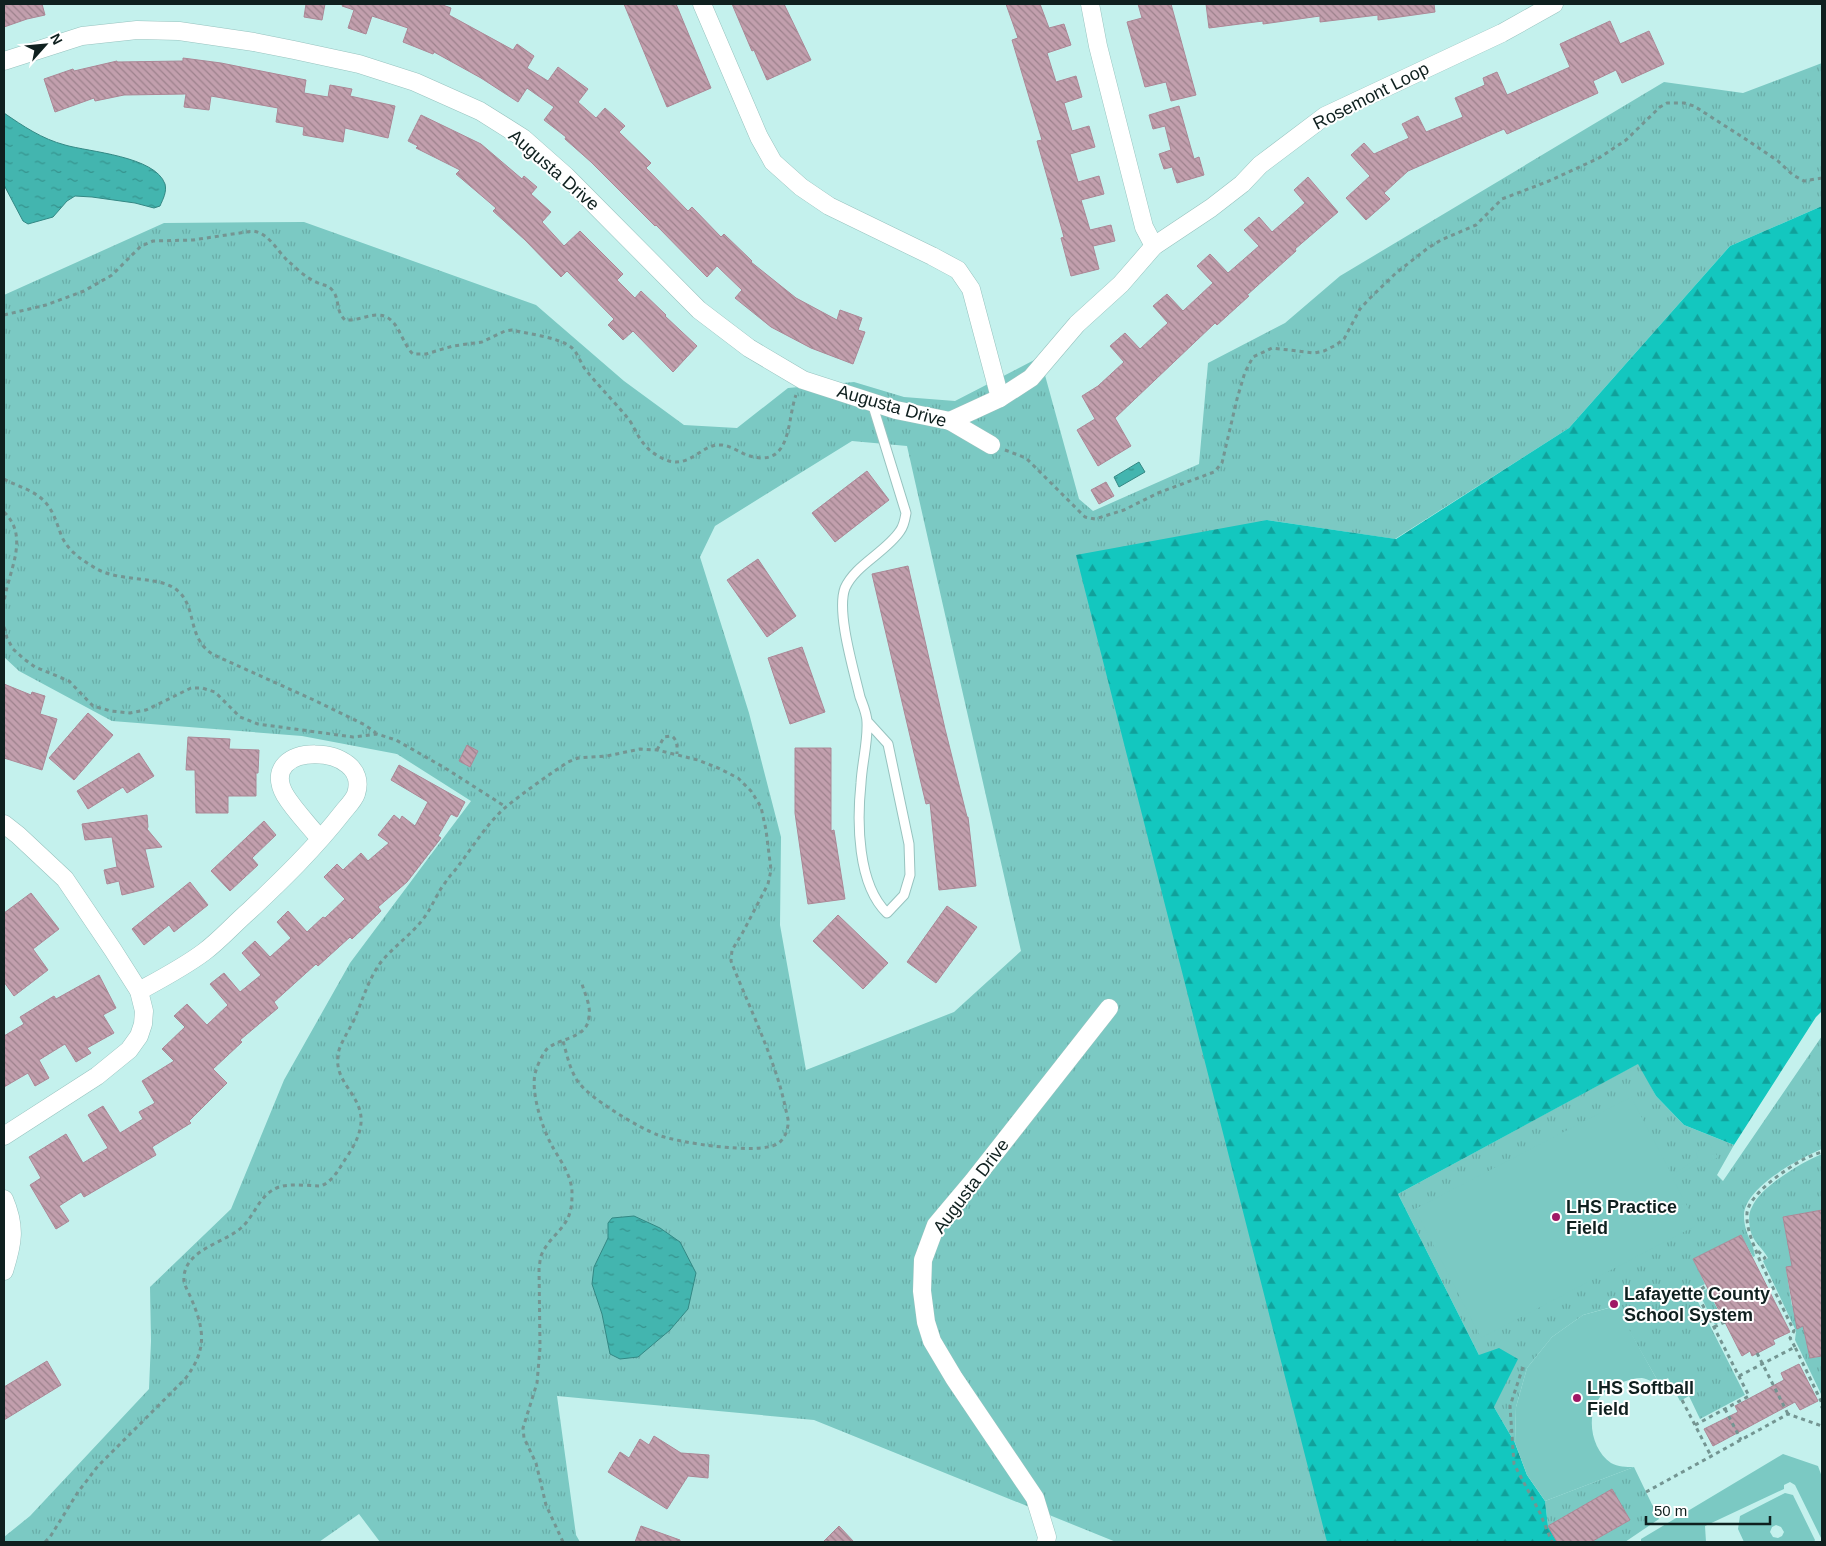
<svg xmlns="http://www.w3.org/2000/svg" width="1826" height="1546" viewBox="0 0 1826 1546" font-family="Arial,sans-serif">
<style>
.grass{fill:url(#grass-tufts);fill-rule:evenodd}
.forest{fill:url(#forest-firs)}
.park{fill:#7bc9c3;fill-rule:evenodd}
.water{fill:url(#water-ripples);stroke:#338884}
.building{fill:url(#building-back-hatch);stroke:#ab8896}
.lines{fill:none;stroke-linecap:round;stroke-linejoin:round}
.service-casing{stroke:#97c3bf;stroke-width:11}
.minor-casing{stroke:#97c3bf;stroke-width:19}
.path{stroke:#749592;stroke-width:3;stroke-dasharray:4 4;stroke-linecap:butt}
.service{stroke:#fff;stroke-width:9}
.minor{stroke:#fff;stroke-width:18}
.poi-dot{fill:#a01865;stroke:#fff;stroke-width:2}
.labels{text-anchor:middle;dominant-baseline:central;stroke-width:4;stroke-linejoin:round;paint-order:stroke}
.street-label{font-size:18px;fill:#0f201f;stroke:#fff}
.poi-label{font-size:18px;font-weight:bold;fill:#0f201f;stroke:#fff;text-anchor:start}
</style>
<defs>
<pattern id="grass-tufts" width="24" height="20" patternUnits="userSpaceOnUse" patternTransform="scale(1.25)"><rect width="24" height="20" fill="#7bc9c3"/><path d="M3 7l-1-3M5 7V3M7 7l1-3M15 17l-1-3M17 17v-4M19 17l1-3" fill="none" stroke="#69aca7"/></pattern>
<pattern id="forest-firs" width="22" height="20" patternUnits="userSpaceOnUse" patternTransform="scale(1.25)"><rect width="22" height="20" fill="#13c7bf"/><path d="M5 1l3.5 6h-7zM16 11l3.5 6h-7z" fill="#10a19b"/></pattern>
<pattern id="water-ripples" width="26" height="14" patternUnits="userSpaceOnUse" patternTransform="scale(1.25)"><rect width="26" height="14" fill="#43b5af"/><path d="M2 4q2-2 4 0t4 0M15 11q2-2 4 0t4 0" fill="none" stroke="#36938e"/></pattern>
<pattern id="building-back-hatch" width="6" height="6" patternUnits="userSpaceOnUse" patternTransform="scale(1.25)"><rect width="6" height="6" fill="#c29fad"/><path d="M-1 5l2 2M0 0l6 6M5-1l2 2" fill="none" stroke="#9c818c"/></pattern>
</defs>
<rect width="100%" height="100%" fill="#c4f1ed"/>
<g class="grass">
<path d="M1822 63V206L1730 246 1569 428 1395 539 1267 520 1327 1542H1116L814 1420 557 1396 576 1535 580 1542H380L359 1514 319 1542H4V1537L30 1516 149 1389 151 1341 150 1287 231 1209 284 1080 350 963 471 801 397 754 302 736 112 721 19 671 4 657V295L164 223 304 222 536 305 624 381 684 425 737 428 788 388 854 382 904 397 955 401 1040 357 1079 499 1093 511 1199 464 1208 363 1285 323 1340 276 1664 82 1743 93ZM852 441 907 446 1021 951 954 1012 806 1070 780 925 781 837 749 713 700 557 715 526Z"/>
<path d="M1822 1036V1149C1800 1158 1745 1187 1744 1215 1744 1234 1753 1241 1755 1256L1753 1257 1741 1235 1693 1259 1705 1284 1692 1290 1745 1395 1700 1419 1689 1396 1680 1401 1668 1378 1659 1383 1615 1306 1583 1315 1552 1337 1527 1368 1516 1407 1515 1443 1494 1407 1479 1355 1398 1194 1639 1063 1656 1096 1684 1125 1734 1145 1717 1175 1723 1181Z"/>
<path d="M1822 1154V1210L1783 1217 1792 1266 1786 1268 1792 1306 1799 1305 1810 1358 1822 1356V1396L1795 1340 1796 1331 1763 1261 1768 1258C1763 1248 1753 1243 1750 1229 1749 1222 1748 1213 1752 1207 1760 1187 1802 1162 1822 1154Z"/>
<path d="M1707 1289 1723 1320 1715 1325 1699 1293Z"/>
<path d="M1634 1467 1659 1519 1625 1542H1591L1630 1520 1612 1489 1548 1526 1545 1501Z"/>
</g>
<path class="forest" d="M1822 206V1011L1816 1017 1734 1145 1684 1125 1656 1096 1638 1064 1398 1194 1479 1355 1499 1348 1518 1359 1494 1407 1515 1443 1527 1475 1545 1501 1548 1526 1557 1542H1327L1076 555 1267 520 1396 539 1569 428 1730 246Z"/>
<g class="park">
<path d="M1631 1097 1672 1175 1698 1158 1696 1153 1709 1143 1718 1157 1704 1166 1700 1161 1673 1179 1697 1225 1481 1338 1415 1209Z"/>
<path d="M1616 1306 1660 1385C1655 1383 1648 1379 1642 1378 1635 1378 1629 1380 1623 1382 1617 1384 1610 1387 1606 1391 1584 1408 1589 1448 1611 1463 1618 1467 1626 1467 1634 1467L1545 1501 1527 1475 1515 1443 1516 1407 1527 1368 1552 1337 1583 1315Z"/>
<path d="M1783 1454 1818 1466 1822 1477V1540L1795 1485 1790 1482 1784 1485V1489L1705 1526 1706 1542H1641V1539Z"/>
<path d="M1785 1493 1793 1495 1815 1540 1814 1542H1744L1738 1529 1740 1516ZM1776 1525 1781 1527 1784 1532 1782 1536 1778 1538 1773 1537 1770 1532 1772 1527Z"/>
</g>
<g class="water">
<path d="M4 113C23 126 42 139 65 145 89 152 155 156 165 184 167 192 163 199 160 206L154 208 135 203 92 197 75 196 67 201 53 217 28 224 23 221 4 185Z"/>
<path d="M1139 462 1145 472 1119 487 1114 477Z"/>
<path d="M634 1216 660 1228 680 1242 696 1273 688 1309 670 1330 638 1357 620 1359 610 1354 602 1314 592 1284 594 1267 608 1238V1223L612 1218Z"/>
</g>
<g class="building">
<path d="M4 4H42L45 15 27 19 4 27Z"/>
<path d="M306 4H325L322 20 304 17Z"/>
<path d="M343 4H440L451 8 449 15 513 50 517 44 534 56 527 68 548 81 558 67 588 89 578 102 596 118 605 108 625 126 619 132 651 163 646 168 688 211 692 207 721 237 724 234 752 261 751 262 796 298 837 320 840 310 862 318 858 330 865 332 853 364 811 348 771 327 735 298 742 290 717 266 707 277 656 225 655 226 591 162 565 139 566 137 544 120 554 107 527 88 518 102 481 78 434 52 433 54 403 42 408 28 372 16 366 34 348 28 354 10 342 6Z"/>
<path d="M624 4H676L711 88 667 107Z"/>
<path d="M732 4H784L811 60 767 80 754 50 752 51Z"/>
<path d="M1006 4H1040L1049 28 1064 24 1071 45 1047 53 1056 82 1076 76 1082 97 1064 103 1072 131 1089 126 1095 147 1070 154 1078 182 1099 176 1104 194 1081 200 1090 230 1111 225 1115 241 1093 246 1099 269 1071 276 1061 238 1064 237 1037 141 1042 140 1012 40 1018 38Z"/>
<path d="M1138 4H1171L1196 95 1171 101 1166 82 1145 87 1127 22 1142 18Z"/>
<path d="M1206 4H1434L1435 12 1378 20V15L1320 22V16L1263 24V21L1209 28Z"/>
<path d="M1610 21 1620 44 1649 31 1664 64 1622 83 1616 70 1593 81 1598 93 1507 134 1504 129 1408 171 1384 193 1390 199 1366 220 1346 198 1370 176 1351 155 1364 143 1374 154 1409 138 1402 124 1418 116 1426 132 1463 117 1455 98 1485 85 1483 78 1497 72 1507 95 1570 67 1560 44Z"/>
<path d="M183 58 221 63 306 80 304 93 328 97 330 85 352 89 350 96 395 106 388 138 345 128 343 142 303 135 304 127 276 122 278 108 211 96 209 110 184 107 186 94 124 95 95 101 94 98 55 112 44 79 73 69 74 71 117 61V62L183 61Z"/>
<path d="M1179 106 1194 159 1199 157 1204 175 1177 183 1172 167 1164 169 1159 154 1171 150 1165 126 1153 129 1149 115Z"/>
<path d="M421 115 481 144 522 179 524 176 537 187 531 194 551 212 542 222 564 246 580 231 623 274 617 280 635 298 641 291 666 315 665 316 697 346 673 372 633 331 623 340 608 325 614 319 567 271 561 277 525 240 493 211 496 208 456 174 460 170 416 148 418 146 408 141Z"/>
<path d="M1308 177 1338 212 1295 249 1296 251 1247 295 1249 296 1217 325 1215 323 1115 418 1131 446 1098 466 1077 430 1095 419 1082 396 1098 386 1124 362 1110 346 1125 333 1140 349 1168 323 1153 306 1167 294 1183 311 1213 283 1197 266 1210 254 1228 273 1259 246 1244 230 1259 217 1272 232 1305 203 1294 190Z"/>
<path d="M867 471 889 500 835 542 812 513Z"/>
<path d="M1106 482 1114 496 1099 504 1091 490Z"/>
<path d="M758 559 796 616 767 637 727 580Z"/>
<path d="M908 566 945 729 967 817H968L976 886 939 890 930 803 926 804 872 574Z"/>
<path d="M802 647 825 712 790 724 768 658Z"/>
<path d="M4 684 31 695 32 692 45 696 40 714 57 719 42 770 4 758Z"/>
<path d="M88 713 113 735 74 780 49 758Z"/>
<path d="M188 737 230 739 229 749 259 750 258 773H256V796H228V813H196L195 770H186Z"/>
<path d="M467 745 478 751 470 767 459 761Z"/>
<path d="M795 748H831V831L834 830 845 899 808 904 795 813Z"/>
<path d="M139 753 154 776 127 793 123 787 88 809 77 791Z"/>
<path d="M399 765 465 802 457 817 451 814 438 836 441 838 407 882 378 907 381 911 352 939 350 937 318 966 316 964 274 1002 278 1008 240 1040 242 1042 213 1069 227 1083 189 1121 191 1123 152 1147 156 1155 84 1197 81 1192 59 1206 69 1221 56 1229 30 1185 41 1178 29 1157 66 1134 83 1163 108 1148 88 1115 103 1106 120 1133 143 1119 139 1112 155 1103 142 1081 174 1061 162 1049 185 1027 174 1016 187 1004 207 1025 228 1005 210 984 224 973 240 992 261 975 242 953 255 941 270 957 291 938 277 922 288 911 307 932 323 917 325 918 345 899 324 877 337 864 343 870 361 853 368 861 389 843 378 835 394 815 400 820 402 816 415 826 428 802 391 780Z"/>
<path d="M147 815 148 827 147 829 162 847 145 849 154 887 122 895 119 881 107 884 104 870 117 867 112 837 85 840 82 824Z"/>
<path d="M264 821 276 835 252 858 258 865 230 891 211 871Z"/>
<path d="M190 882 208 905 174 932 169 925 144 945 132 929Z"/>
<path d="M31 893 59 929 33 949 48 970 14 996 4 982V913Z"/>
<path d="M947 906 977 927 936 983 907 962Z"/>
<path d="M838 915 888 963 863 989 813 941Z"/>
<path d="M99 975 116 1008 103 1015 114 1033 87 1048 91 1053 76 1062 65 1044 39 1060 49 1078 35 1086 28 1073 4 1087V1036L24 1024 20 1017 54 996 56 999Z"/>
<path d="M1822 1210V1356L1810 1358 1803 1326 1797 1329 1786 1267 1792 1266 1783 1217Z"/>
<path d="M1741 1235 1790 1332 1773 1340 1775 1344 1752 1356 1750 1351 1742 1356 1693 1259Z"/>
<path d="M47 1361 61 1385 4 1420V1387Z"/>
<path d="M1799 1364 1818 1401 1800 1410 1795 1402 1713 1446 1704 1429 1738 1412 1735 1406 1784 1380 1781 1373Z"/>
<path d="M654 1436 681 1453 709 1455 708 1478 688 1476 667 1509 608 1472 620 1452 629 1458 640 1439 649 1445Z"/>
<path d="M1612 1489 1630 1520 1591 1542H1557L1548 1526Z"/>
<path d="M641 1526 680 1540V1542H635Z"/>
<path d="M839 1526 854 1542H823Z"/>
</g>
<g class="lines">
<defs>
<path id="service" d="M867 721 888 744 909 844 910 875 904 895 887 913C857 884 857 821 861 783 862 763 868 742 867 722 867 714 863 705 860 697 854 671 836 612 845 588 855 565 886 552 900 531 904 526 905 519 906 513L872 403"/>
<g id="minor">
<path d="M702 4 759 137 773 162 801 187 829 206 932 256 958 270 971 289 1000 398"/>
<path d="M1090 4 1098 46 1144 227 1154 246"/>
<path d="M4 61 82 36 137 30 179 31 254 42 294 50 359 64 415 82 480 111 523 138 566 176 699 310 749 348 803 380 896 410 950 421 991 445"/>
<path d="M950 421 1000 398 1031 378 1077 324 1121 284 1154 246 1211 208 1242 184 1260 165 1325 116 1502 33 1554 4"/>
<path d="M4 824 18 835 65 879 113 950 139 991 144 1011 143 1024 139 1036 129 1050 97 1076 4 1136"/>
<path d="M139 991C161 979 184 967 204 952 220 940 234 924 249 911 282 880 315 848 343 812 347 807 354 800 356 794 373 742 254 740 285 795 294 810 309 825 320 839"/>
<path d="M4 1199C16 1227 13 1243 4 1271"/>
<path d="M1046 1542 1047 1537 1035 1498 954 1378 932 1341 926 1322 922 1291 923 1260 936 1225 973 1181 1109 1008"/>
</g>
</defs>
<use href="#service" class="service-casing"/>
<use href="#minor" class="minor-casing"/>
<g class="path">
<path d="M4 315 46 305 84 291 112 275 141 246 153 241 193 240 253 231C269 233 277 251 288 261 296 268 306 278 316 282 323 286 328 284 333 291 340 300 335 310 345 320 356 321 365 316 376 315 399 314 400 342 413 354H426L453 346 482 342 505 331 512 330C529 334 557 337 571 347 578 353 580 362 585 369 599 387 616 403 630 421 635 429 638 437 644 444 650 452 660 458 669 461 692 467 702 443 722 445 733 446 742 455 754 457 792 465 787 419 796 395"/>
<path d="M1005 450 1026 458 1085 517 1095 519 1124 510 1158 493 1214 472 1222 463 1237 399 1245 372 1253 357 1272 348 1314 353 1324 351 1336 345 1344 339 1360 309 1368 300 1396 273 1428 248 1441 240 1476 225 1502 199 1549 181 1599 158 1626 140 1660 107 1667 103H1684L1694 106 1747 140 1778 161 1793 175 1804 181 1822 178"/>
<path d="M4 479C18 487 35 490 46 503 55 514 57 525 62 537 68 550 80 559 92 566 118 584 159 574 178 591 198 609 186 638 214 655L316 701 365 725 376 733"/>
<path d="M4 512C31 538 7 573 4 603"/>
<path d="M4 627 7 638 13 649 24 659 35 667 69 681 93 706 111 711 130 713 146 710 191 688H202L215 692 240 717 258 724 353 737 377 734 396 740 445 768 506 807"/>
<path d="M657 750 664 737 672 736C678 741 677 747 677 754"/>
<path d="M1758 1251 1765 1258 1760 1261"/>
<path d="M1714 1327 1725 1322"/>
<path d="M1795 1347 1790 1338 1794 1331 1760 1261C1754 1245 1746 1230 1747 1213 1749 1194 1787 1168 1804 1159 1810 1156 1816 1154 1822 1152"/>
<path d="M1757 1353 1788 1414"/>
<path d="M1523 1367 1510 1406 1514 1464 1540 1513 1552 1542"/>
<path d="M1739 1376 1795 1347 1821 1401 1822 1408"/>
<path d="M1682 1400 1711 1456"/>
<path d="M1725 1409 1741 1440"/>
<path d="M1695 1425 1749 1396 1696 1292 1706 1286"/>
<path d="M1646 1492 1788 1414 1822 1426"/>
<path d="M45 1542 50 1537 78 1492 98 1466 185 1379C207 1350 205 1331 191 1298 188 1291 183 1284 184 1276 187 1249 224 1243 241 1228 255 1216 259 1194 279 1187 292 1183 308 1186 321 1186 333 1181 339 1169 346 1158 388 1098 328 1093 339 1050 343 1039 349 1030 354 1020 363 999 368 980 381 962 395 945 414 933 426 915 433 905 437 893 445 883 449 876 455 871 459 865 474 845 488 822 507 806 526 791 548 775 568 762L578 758 607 756 640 749 657 750 698 760 718 768 738 778 751 791 761 807 766 830 771 870 768 884 743 932 732 950 731 961C749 1007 775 1059 785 1106 786 1112 789 1119 788 1125 787 1132 784 1140 777 1144 759 1155 679 1143 658 1135 639 1128 591 1099 579 1083 570 1071 567 1055 563 1041"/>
<path d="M563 1542 546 1505 536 1463 524 1438 523 1428 537 1383 540 1348 539 1267C540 1263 540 1259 541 1256 547 1239 566 1229 570 1212 572 1206 572 1198 572 1193 572 1175 559 1159 551 1144 542 1127 531 1093 535 1074 537 1066 541 1057 546 1050 558 1037 587 1040 589 1017 591 1006 585 994 582 984"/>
</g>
<use href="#service" class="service"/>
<use href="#minor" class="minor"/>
</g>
<g class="poi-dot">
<circle cx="1556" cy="1217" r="5"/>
<circle cx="1614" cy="1304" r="5"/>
<circle cx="1577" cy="1398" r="5"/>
</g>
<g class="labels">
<g class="street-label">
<text transform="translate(1371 96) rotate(-27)">Rosemont Loop</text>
<text transform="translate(554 170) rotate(41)">Augusta Drive</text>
<text transform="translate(892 406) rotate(16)">Augusta Drive</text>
<text transform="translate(971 1186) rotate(-53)">Augusta Drive</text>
</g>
<g class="poi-label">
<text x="1566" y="1207">LHS Practice<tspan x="1566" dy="21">Field</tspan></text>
<text x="1624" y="1294">Lafayette County<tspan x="1624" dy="21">School System</tspan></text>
<text x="1587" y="1388">LHS Softball<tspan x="1587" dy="21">Field</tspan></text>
</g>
</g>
<rect width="1826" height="1546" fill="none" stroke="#0f201f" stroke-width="10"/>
<g transform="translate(45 45) rotate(63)" stroke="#ffffff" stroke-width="4" paint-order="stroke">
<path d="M0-4L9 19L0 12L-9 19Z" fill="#0f201f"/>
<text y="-8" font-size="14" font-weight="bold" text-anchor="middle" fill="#0f201f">N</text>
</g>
<path d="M1646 1516v8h124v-8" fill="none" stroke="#0f201f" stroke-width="2.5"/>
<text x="1654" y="1516" font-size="15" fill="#0f201f" stroke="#ffffff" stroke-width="4" paint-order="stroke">50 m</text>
</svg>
